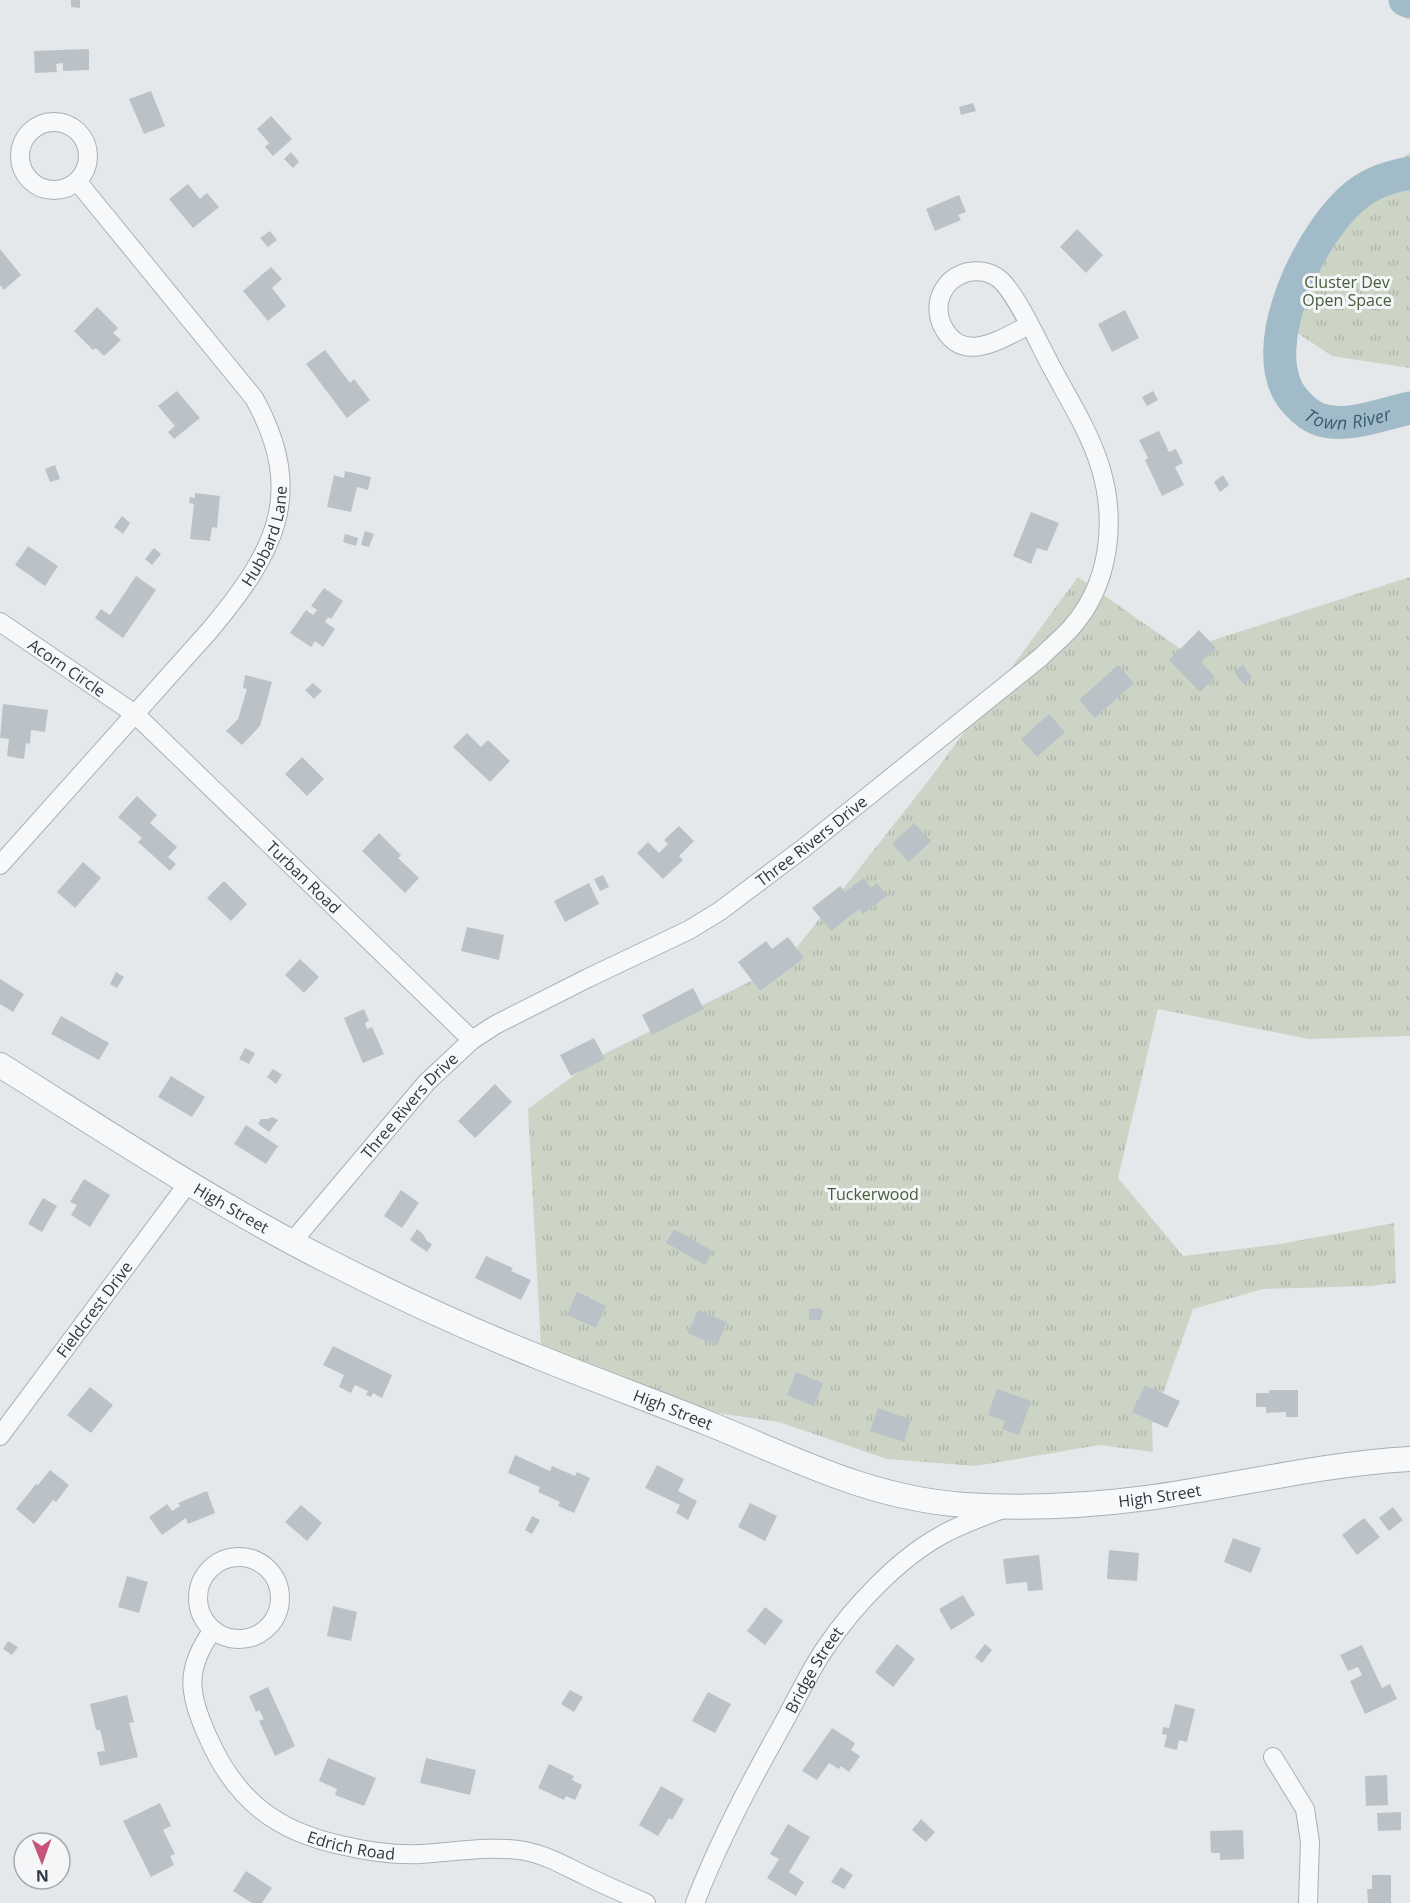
<svg xmlns="http://www.w3.org/2000/svg" width="1410" height="1903" viewBox="0 0 1410 1903" font-family="'Open Sans',sans-serif">
<style>
.park{fill:url(#park-tufts)}
.lines{fill:none;stroke-linecap:round;stroke-linejoin:round}
.river{stroke:#a2bbc8;stroke-width:33}
.building{fill:#bbc2c7}
.minor-casing{stroke:#a9b0b5;stroke-width:20}
.tertiary-casing{stroke:#a9b0b5;stroke-width:26}
.minor{stroke:#f7f8f9;stroke-width:18}
.tertiary{stroke:#f7f8f9;stroke-width:24}
.labels{text-anchor:middle;dominant-baseline:central;stroke-width:6;stroke-linejoin:round;paint-order:stroke}
.park-label{font-size:16px;fill:#475d3b;stroke:#f4f6f8}
.street-label{font-size:16px;fill:#2d3842;stroke:#f4f6f8}
.water-label{font-size:18px;font-style:italic;fill:#395d74;stroke:#f4f6f8}
</style>
<defs>
<pattern id="park-tufts" width="24" height="20" patternUnits="userSpaceOnUse" patternTransform="scale(1.5)"><rect width="24" height="20" fill="#ccd4c6"/><path d="M3 7l-1-3M5 7V3M7 7l1-3M15 17l-1-3M17 17v-4M19 17l1-3" fill="none" stroke="#b0b7ab"/></pattern>
</defs>
<rect width="100%" height="100%" fill="#e4e8eb"/>
<g class="park">
<path d="M1410 153V368L1332 356 1278 320 1285 270 1322 211Z"/>
<path d="M1078 577 1182 650 1410 577V1036L1309 1039 1158 1009 1118 1178 1183 1256 1280 1244 1394 1223 1396 1283 1369 1286 1263 1289 1193 1309 1152 1425 1153 1452 1099 1445 976 1466 887 1459 779 1422 655 1404 542 1367 528 1109 602 1055 783 965 929 780Z"/>
</g>
<g class="lines">
<g class="river">
<path d="M1405 0 1410 2"/>
<path id="s1" d="M1410 173C1393 176 1378 180 1363 190 1314 222 1250 350 1295 401 1302 409 1310 417 1321 420 1349 428 1382 414 1410 408"/>
</g>
</g>
<g class="building">
<path d="M71 0H80V8L71 7Z"/>
<path d="M89 49V70L63 71V63L56 64 57 72 35 73 34 51Z"/>
<path d="M151 91 165 126 144 134 129 99Z"/>
<path d="M973 103 976 111 961 115 959 107Z"/>
<path d="M271 116 292 139 273 156 265 147 269 143 257 129Z"/>
<path d="M291 152 299 162 293 168 284 159Z"/>
<path d="M188 184 200 199 207 193 219 207 193 228 169 199Z"/>
<path d="M959 195 966 212 958 215 961 220 935 231 926 209Z"/>
<path d="M1077 229 1103 255 1086 273 1060 247Z"/>
<path d="M270 231 277 240 268 247 260 238Z"/>
<path d="M0 249 21 275 4 290 0 285Z"/>
<path d="M271 267 282 279 272 288 286 306 268 321 243 291Z"/>
<path d="M97 307 118 328 113 333 121 340 104 356 96 348 93 350 74 331Z"/>
<path d="M1125 310 1139 338 1112 352 1098 324Z"/>
<path d="M325 350 350 383 354 379 370 400 347 418 306 364Z"/>
<path d="M177 391 200 418 174 439 168 432 175 426 158 406Z"/>
<path d="M1153 391 1158 400 1147 406 1142 397Z"/>
<path d="M1159 431 1169 452 1176 449 1183 463 1175 467 1184 485 1162 496 1145 460 1148 458 1139 440Z"/>
<path d="M55 465 60 479 50 482 45 469Z"/>
<path d="M345 471 371 477 368 490 357 487 351 512 327 507 334 475 344 478Z"/>
<path d="M1223 475 1229 485 1220 492 1214 482Z"/>
<path d="M195 493 220 496 217 528 212 527 210 541 190 539 194 504 189 503 190 497 195 498Z"/>
<path d="M1031 512 1059 523 1047 551 1037 548 1031 564 1013 556Z"/>
<path d="M122 516 130 523 123 534 114 527Z"/>
<path d="M365 531 374 534 369 547 361 545Z"/>
<path d="M345 534 358 538 356 546 343 542Z"/>
<path d="M28 546 58 566 45 586 15 565Z"/>
<path d="M154 548 161 554 152 565 145 559Z"/>
<path d="M136 576 156 590 123 638 95 618 101 609 110 615Z"/>
<path d="M324 588 343 601 331 619 328 617 325 622 335 629 323 647 315 641 311 647 290 633 306 610 313 615 317 610 311 606Z"/>
<path d="M1199 630 1216 648 1201 662 1215 677 1200 692 1169 660Z"/>
<path d="M1118 665 1134 683 1095 718 1079 700Z"/>
<path d="M1243 665 1252 678 1243 684 1234 671Z"/>
<path d="M245 675 272 682 260 726 242 745 226 731 238 719 247 689 243 688Z"/>
<path d="M313 683 322 691 314 699 305 690Z"/>
<path d="M3 704 48 710 45 732 31 730 30 744 26 743 24 759 7 756 9 739 0 738Z"/>
<path d="M1049 714 1065 732 1037 757 1021 739Z"/>
<path d="M467 733 481 747 488 740 510 761 490 782 453 747Z"/>
<path d="M302 757 324 779 307 796 285 774Z"/>
<path d="M137 796 157 815 150 823 177 847 168 857 176 864 170 871 138 842 142 838 118 817Z"/>
<path d="M914 823 931 841 909 862 892 844Z"/>
<path d="M679 826 694 841 679 856 683 860 663 879 637 853 648 842 659 853 668 844 664 840Z"/>
<path d="M379 833 401 855 398 858 419 878 405 893 362 851Z"/>
<path d="M83 862 101 878 75 908 57 892Z"/>
<path d="M603 875 609 887 600 891 594 879Z"/>
<path d="M864 878 871 888 877 883 887 896 863 914 859 909 831 931 812 908 840 886 845 892Z"/>
<path d="M224 881 247 904 231 921 207 898Z"/>
<path d="M589 883 599 904 565 922 554 901Z"/>
<path d="M467 927 504 935 499 960 461 951Z"/>
<path d="M788 937 804 958 760 991 738 962 766 941 772 949Z"/>
<path d="M300 959 319 977 304 993 285 975Z"/>
<path d="M116 972 124 977 117 988 110 984Z"/>
<path d="M0 979 24 994 13 1012 0 1004Z"/>
<path d="M693 988 704 1009 652 1035 642 1015Z"/>
<path d="M364 1009 369 1021 365 1023 367 1029 372 1027 384 1054 363 1063 344 1018Z"/>
<path d="M61 1016 109 1043 99 1060 51 1034Z"/>
<path d="M594 1038 605 1059 571 1076 560 1055Z"/>
<path d="M245 1048 255 1053 249 1064 239 1059Z"/>
<path d="M273 1069 282 1075 276 1084 267 1077Z"/>
<path d="M171 1076 205 1097 192 1117 158 1097Z"/>
<path d="M495 1084 512 1102 475 1138 458 1121Z"/>
<path d="M272 1117 278 1120 269 1132 258 1124 261 1119H268Z"/>
<path d="M246 1125 278 1146 266 1164 234 1144Z"/>
<path d="M84 1179 110 1195 90 1227 71 1215 77 1205 70 1202Z"/>
<path d="M401 1190 419 1203 402 1228 384 1216Z"/>
<path d="M43 1198 57 1206 42 1232 28 1224Z"/>
<path d="M417 1229 423 1234 427 1241 432 1244 427 1252 410 1240Z"/>
<path d="M674 1229 713 1251 705 1265 666 1243Z"/>
<path d="M486 1256 513 1268 511 1271 531 1280 521 1300 475 1278Z"/>
<path d="M577 1292 606 1306 596 1328 567 1315Z"/>
<path d="M821 1308V1320H809V1309Z"/>
<path d="M698 1310 727 1322 717 1346 688 1333Z"/>
<path d="M333 1346 392 1375 382 1398 373 1393 371 1397 366 1395 368 1391 355 1385 351 1393 339 1387 344 1375 323 1365Z"/>
<path d="M796 1372 823 1383 814 1406 787 1395Z"/>
<path d="M1145 1385 1180 1401 1167 1428 1132 1412Z"/>
<path d="M90 1387 113 1405 91 1433 67 1415Z"/>
<path d="M997 1389 1031 1401 1019 1435 1002 1429 1005 1421 988 1415Z"/>
<path d="M1269 1390H1298V1417H1286V1412L1266 1413V1407H1256V1393H1269Z"/>
<path d="M878 1408 911 1420 904 1442 870 1431Z"/>
<path d="M515 1455 550 1471 552 1466 575 1476 577 1472 590 1478 574 1513 558 1506 560 1502 538 1492 540 1487 508 1473Z"/>
<path d="M657 1465 684 1479 678 1491 697 1501 688 1520 676 1513 680 1505 645 1488Z"/>
<path d="M50 1470 69 1485 56 1502 53 1500 34 1524 16 1509 36 1484 38 1485Z"/>
<path d="M207 1491 215 1513 188 1524 186 1518 162 1535 149 1517 167 1504 172 1511 180 1506 178 1503Z"/>
<path d="M750 1503 777 1516 765 1541 738 1527Z"/>
<path d="M301 1505 322 1523 307 1541 285 1522Z"/>
<path d="M1393 1507 1403 1520 1389 1531 1379 1518Z"/>
<path d="M532 1516 540 1520 532 1534 525 1530Z"/>
<path d="M1364 1518 1380 1537 1357 1555 1342 1535Z"/>
<path d="M1233 1538 1261 1548 1251 1573 1224 1562Z"/>
<path d="M1109 1550 1139 1553 1137 1581 1107 1579Z"/>
<path d="M1039 1555 1043 1590 1028 1591 1027 1582 1006 1584 1003 1559Z"/>
<path d="M127 1576 148 1582 139 1613 118 1607Z"/>
<path d="M963 1595 975 1615 951 1630 939 1609Z"/>
<path d="M333 1606 357 1612 351 1641 327 1636Z"/>
<path d="M765 1607 783 1621 765 1645 747 1631Z"/>
<path d="M8 1641 18 1647 12 1655 3 1649Z"/>
<path d="M897 1644 915 1659 893 1687 875 1672Z"/>
<path d="M985 1644 992 1650 982 1663 975 1657Z"/>
<path d="M1362 1645 1382 1688 1390 1684 1397 1699 1365 1714 1350 1681 1362 1675 1358 1667 1348 1671 1340 1655Z"/>
<path d="M268 1687 295 1746 275 1756 259 1721 264 1719 259 1710 256 1712 249 1696Z"/>
<path d="M570 1690 583 1697 574 1712 561 1704Z"/>
<path d="M708 1692 731 1704 715 1733 692 1721Z"/>
<path d="M127 1695 134 1722 129 1723 138 1757 100 1766 97 1752 105 1751 100 1730H96L90 1704Z"/>
<path d="M1175 1704 1195 1709 1187 1742 1179 1740 1177 1750 1164 1747 1167 1735 1162 1734 1163 1727 1169 1728Z"/>
<path d="M832 1728 855 1743 851 1750 860 1756 849 1772 841 1766 839 1769 829 1763 817 1780 802 1771Z"/>
<path d="M328 1758 376 1778 364 1806 335 1795 337 1789 319 1781Z"/>
<path d="M426 1758 476 1770 470 1795 420 1783Z"/>
<path d="M549 1764 574 1776 572 1780 582 1785 575 1800 566 1796 564 1800 538 1788Z"/>
<path d="M1387 1775 1388 1805 1366 1806 1365 1776Z"/>
<path d="M661 1786 684 1799 672 1820 669 1818 658 1836 639 1825Z"/>
<path d="M160 1803 171 1826 163 1830 175 1854 170 1856 174 1865 151 1877 123 1821Z"/>
<path d="M1401 1812V1830L1378 1831 1377 1813Z"/>
<path d="M921 1819 935 1832 926 1842 912 1830Z"/>
<path d="M788 1824 810 1837 789 1872 804 1882 796 1896 767 1878 779 1859 770 1854Z"/>
<path d="M1243 1830 1244 1859 1220 1860V1853H1211L1210 1831Z"/>
<path d="M841 1867 853 1875 844 1889 831 1882Z"/>
<path d="M246 1871 272 1888 262 1903H252L233 1891Z"/>
<path d="M1372 1875H1391V1903H1368L1367 1889H1372Z"/>
</g>
<g class="lines">
<defs>
<g id="minor">
<circle cx="54" cy="156" r="34"/>
<path id="s2" d="M0 622 135 714 472 1040"/>
<path id="s3" d="M0 865 210 630C275 552 307 494 254 398L77 181"/>
<path id="s4" d="M292 1242 427 1082 472 1040 495 1025 588 978 689 930 720 911 805 847 1041 657C1051 647 1062 638 1071 628 1110 584 1117 521 1100 466 1089 431 1069 400 1052 368 1041 348 1015 290 998 278 990 272 979 270 968 272 956 275 946 283 941 295 937 304 938 316 942 325 962 366 1001 339 1029 325"/>
<path id="s5" d="M0 1436 189 1182"/>
<circle cx="239" cy="1598" r="41"/>
<path id="s6" d="M213 1630C185 1668 188 1693 207 1735 235 1800 276 1832 345 1846 370 1852 395 1855 421 1854 455 1852 492 1845 525 1851 546 1855 565 1866 584 1875 604 1885 625 1894 646 1903"/>
<path d="M1273 1757 1305 1809 1310 1842 1308 1903"/>
<path id="s7" d="M695 1903C718 1843 748 1786 779 1731 795 1703 808 1673 826 1647 853 1607 897 1560 940 1536 959 1525 981 1517 1003 1509"/>
</g>
<g id="tertiary">
<path id="s8" d="M0 1065C107 1132 214 1203 326 1260 396 1296 468 1329 541 1358 595 1380 650 1400 705 1422 792 1457 867 1498 964 1505 1025 1509 1086 1506 1147 1498 1235 1486 1321 1464 1410 1459"/>
</g>
</defs>
<use href="#minor" class="minor-casing"/>
<use href="#tertiary" class="tertiary-casing"/>
<use href="#minor" class="minor"/>
<use href="#tertiary" class="tertiary"/>
</g>
<g class="labels">
<g class="park-label">
<text x="1347" y="282">Cluster Dev<tspan x="1347" dy="18">Open Space</tspan></text>
<text x="873" y="1194">Tuckerwood</text>
</g>
<g class="street-label">
<text stroke="none"><textPath href="#s3" startOffset="426">Hubbard Lane</textPath></text>
<text stroke="none"><textPath href="#s2" startOffset="81">Acorn Circle</textPath></text>
<text stroke="none"><textPath href="#s4" startOffset="666">Three Rivers Drive</textPath></text>
<text stroke="none"><textPath href="#s2" startOffset="398">Turban Road</textPath></text>
<text stroke="none"><textPath href="#s4" startOffset="180">Three Rivers Drive</textPath></text>
<text stroke="none"><textPath href="#s8" startOffset="272">High Street</textPath></text>
<text stroke="none"><textPath href="#s5" startOffset="158">Fieldcrest Drive</textPath></text>
<text stroke="none"><textPath href="#s8" startOffset="758">High Street</textPath></text>
<text stroke="none"><textPath href="#s8" startOffset="1262">High Street</textPath></text>
<text stroke="none"><textPath href="#s7" startOffset="262">Bridge Street</textPath></text>
<text stroke="none"><textPath href="#s6" startOffset="304">Edrich Road</textPath></text>
</g>
<g class="water-label">
<text stroke="none"><textPath href="#s1" startOffset="350">Town River</textPath></text>
</g>
</g>
<g transform="translate(42 1861) rotate(179)"><circle r="28" fill="#f4f6f8" stroke="#a4aaaf" stroke-width="1.5"/>
<path d="M0-4.5L10 22L0 15L-10 22Z" fill="#c65378"/>
<text y="-9" font-size="16" font-weight="bold" text-anchor="middle" fill="#2d3842">N</text>
</g>
</svg>
